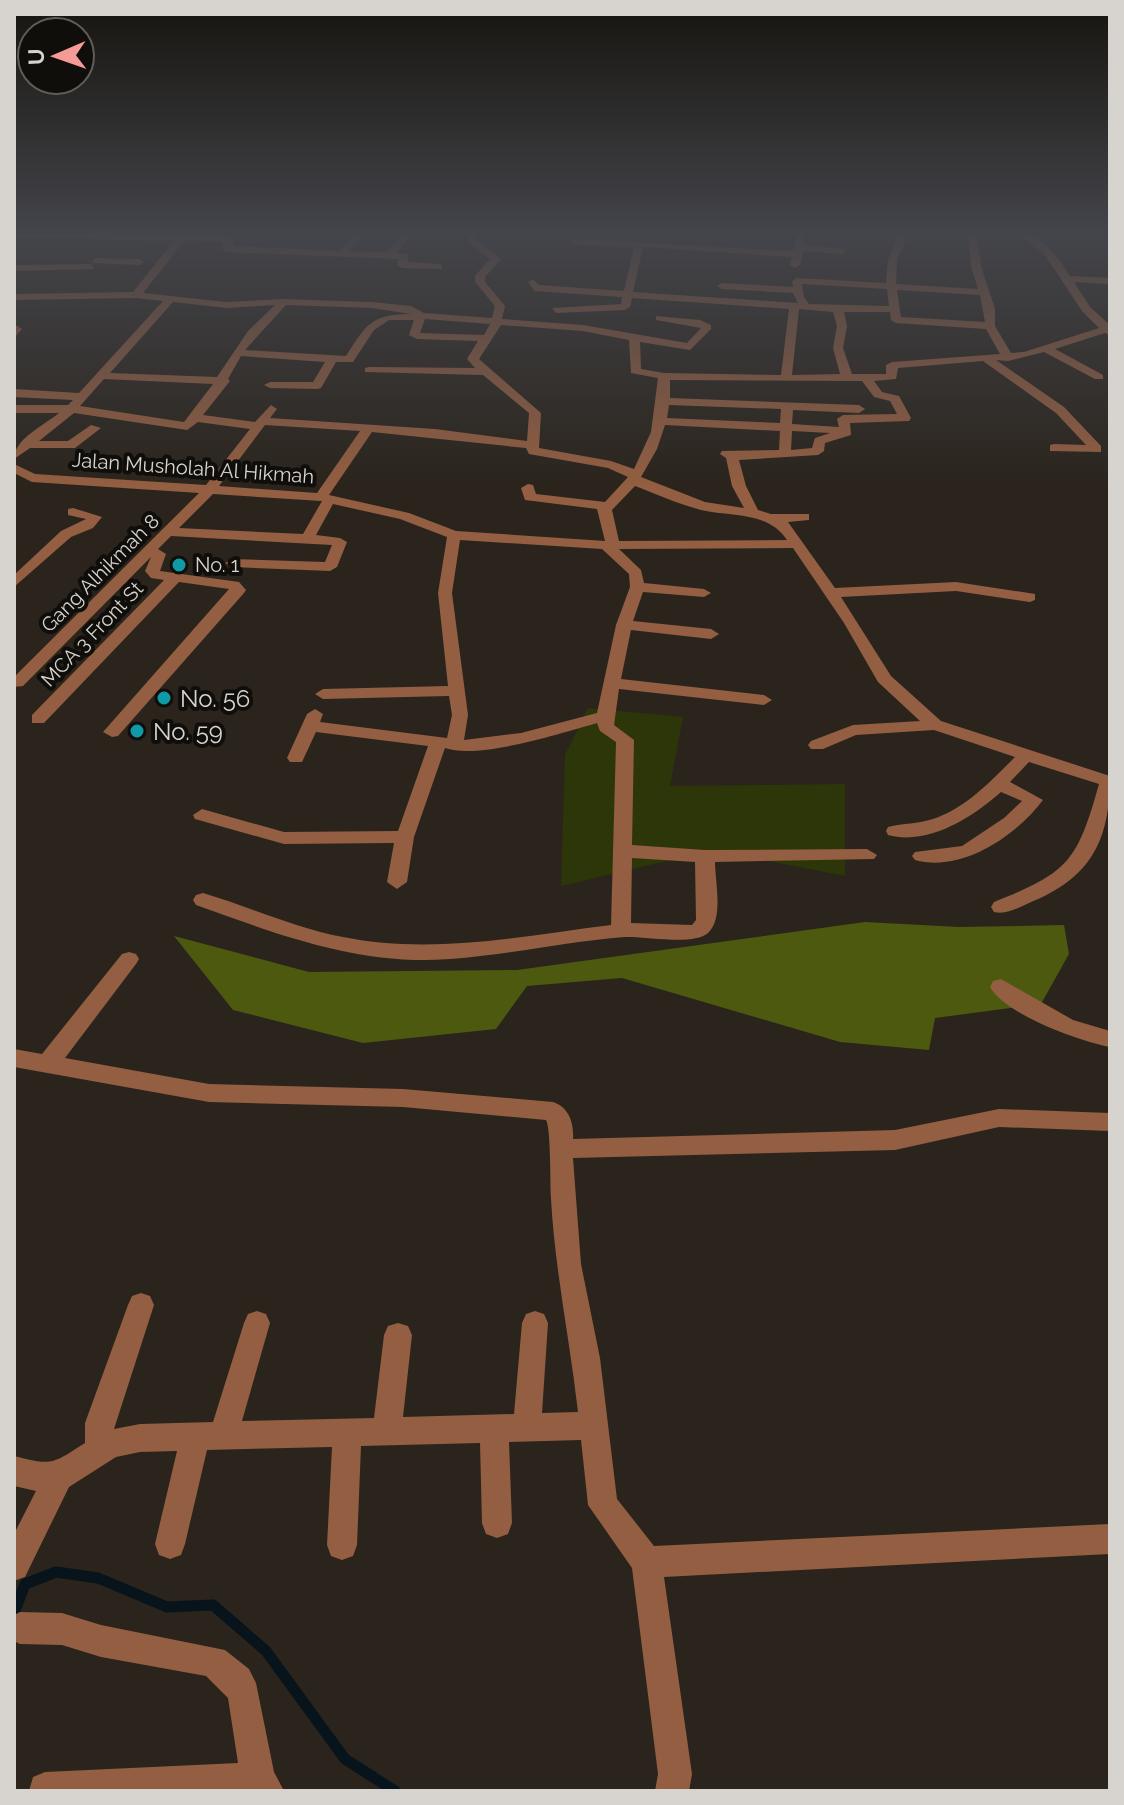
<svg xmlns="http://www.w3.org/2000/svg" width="1124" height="1805" viewBox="0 0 1124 1805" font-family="Raleway,sans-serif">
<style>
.green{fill:#2d3608}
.forest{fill:#4c590f}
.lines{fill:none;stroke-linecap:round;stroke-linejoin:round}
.stream{stroke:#07141b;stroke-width:11}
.minor{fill:#935e41;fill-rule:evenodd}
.culture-dot{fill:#0f9aa8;stroke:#100e0a;stroke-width:3}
.labels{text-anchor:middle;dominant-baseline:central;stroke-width:8;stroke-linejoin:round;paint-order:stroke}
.far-street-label{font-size:20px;fill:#d7d3ce;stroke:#100e0a}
.far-poi-label{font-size:20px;fill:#d7d3ce;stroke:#100e0a;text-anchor:start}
.poi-label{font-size:24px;fill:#d7d3ce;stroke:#100e0a;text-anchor:start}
</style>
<rect width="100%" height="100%" fill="#2a241c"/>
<path class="green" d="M588 708 683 717 670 786 845 784V876L713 850 561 886 565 755Z"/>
<path class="forest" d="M865 922 959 927 1064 925 1069 954 1041 1004 935 1018 929 1050 840 1042 622 978 527 986 496 1029 363 1043 233 1010 174 936 309 972 517 970Z"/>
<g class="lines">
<path class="stream" d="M14 1613 25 1584 56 1572 98 1578 167 1607 213 1605 266 1651 345 1759 395 1791"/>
<g class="minor">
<path d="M14 233H189L188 235 225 236 235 241 233 246 340 251 354 233H363L349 251 387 252 404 233H413L397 253 408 254V262L440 264 443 269 402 268 397 265 399 259 227 252 222 249 224 242 184 241 143 293 227 302 283 299 372 302 411 306 424 313 492 318 495 306 475 282V276L490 259 467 241 470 233H478L477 240 501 259 485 277V282L505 306 502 319 583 325 687 343 701 328 656 320V316L700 320 711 325V329L690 350 640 342 641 369 664 373 781 375 789 309 632 298 630 307 625 310 556 313 552 308 621 304 622 297 535 291 528 282 533 279 539 285 624 291 634 247 570 244 573 239 793 251 798 233H806L804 245 846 249 843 254 803 251 800 265 795 268 790 265 792 257 643 247 633 292 798 303 793 293 722 289 717 286 722 283 793 287 792 281 797 278 886 283 888 260 896 240 892 233H901L906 240 897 260 896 284 978 289 971 266 968 233H977L981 266 995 309V326L1011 353 1024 352 1099 328 1082 311 1045 255 1017 233C1042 233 1058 257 1070 276L1110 278V284L1074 282 1090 307 1110 325V335L1105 333 1055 349 1103 375V379H1095L1044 352 1008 361 996 360 1064 407 1101 446V452L1050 451V445L1054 444 1086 445 1056 413 983 361 898 368 896 379 874 381 882 392 899 396 911 418 909 421 850 423 851 435 825 443 824 451 818 455 739 460 746 486 758 510 771 514H809V520L788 522 835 588 956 582 1035 594V600L1030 602 956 591 841 597 891 676 941 721 1110 776C1110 841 1091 878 1029 903 1018 908 1006 915 994 912L991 907 994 902C1069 872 1077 862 1099 784L1029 762 1010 782 1043 800C1016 836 962 873 915 860L912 856 915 852 962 846 1004 818 1022 801 1001 792C973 817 928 846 888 835L886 831 888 827C903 823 918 824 933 819 966 808 991 781 1015 757L934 730 856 735 823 749H811L808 745 811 741 853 725 920 721 878 682 844 623 793 548 619 549 641 570 644 583 704 589 711 593 704 597 643 592 633 621 711 629 719 634 711 639 631 630 621 679 764 695 772 700 764 705 619 689 614 725 634 740 632 845 705 850 867 849 877 855 874 859 715 862C715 881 724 919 708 933 693 946 646 936 625 937 558 942 493 959 425 960 344 960 271 932 196 905L193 900 196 895 203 893C250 907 295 928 343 937 432 955 522 936 611 925L616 742 600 731 597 723C561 733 479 760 445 748L414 837 407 882 397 889 387 882 394 843 284 844 195 819 193 815 202 809 284 832 398 831 428 746 316 732 302 762H290L287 758 307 714 315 709 323 714 320 722 447 738 452 715 449 696 323 699 315 694 323 689 448 686 438 593 447 537 400 519 333 504 316 535 340 538 347 542 337 567 330 571 232 567 225 563 232 559 325 562 332 545 171 536 158 549 166 554 160 571 239 582 246 590 244 593 118 736 112 737 103 732 229 589 179 582 44 723H32V715L164 580 151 578 145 571 151 557 23 686 14 687V677L199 493 32 482 14 473V464L35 474 206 485 250 429 198 422 187 430 74 413 39 441H68L91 425 101 428 75 448H30L14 459C14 439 43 426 59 413H14V405H68L73 400 14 397V389L79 393 163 301 136 298 14 300V294L133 292 174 241 14 237ZM802 284 887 289 889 306 809 304 804 297ZM897 290 980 295 985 322 901 317ZM173 302 227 308 275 305 248 331 217 377 110 373ZM286 305 372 308 411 314C371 314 366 325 346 356L245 350ZM799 309 833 312 837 326 833 348 840 374 792 375ZM844 312H890L891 320 896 323 986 329 1000 354 892 362 886 365V374H852L843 348 847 326ZM425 319 490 324 484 335 420 333ZM389 320H414L409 335 417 339 478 341 467 359 475 368 369 367 365 368V372L483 375 529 413 527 441 435 429 270 418 277 409 271 405 255 422 203 415 230 381 228 379 241 356 325 362 313 382H270L264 385 270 388 317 389 321 388 336 362H353L374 330ZM501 325 583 331 629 340 631 373 658 378 651 432 634 469 611 461 539 448 541 413 479 359ZM104 379 213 384 184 422 80 406ZM670 380 862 381 874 397 890 401 897 414 843 415 837 419 839 427 792 424 793 410 859 413 865 409 859 405 670 398ZM669 405 781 409 780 423 667 418ZM265 425 360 431 317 493 219 486ZM665 425 780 431 779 450 722 451 720 454 726 458 732 486 744 508 705 502 641 477 657 449ZM792 431 830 433 815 438 812 448 791 450ZM372 432 526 448 529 454 608 468 628 477 605 502 536 494 533 485 528 484 521 488 525 500 597 509 605 541 456 531 409 513 329 495ZM635 486C656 494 678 504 701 510 731 517 768 511 787 540L619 541 612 510ZM213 494 321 501H322L303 534 179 528ZM460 540 602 549 629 574 630 587 616 625 597 713 521 733 464 740 468 715 452 593ZM632 858 695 862 696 920 692 925 631 923Z"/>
<path d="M95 258 139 259 144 262 139 265 92 263Z"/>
<path d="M91 264 94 269 14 271V265Z"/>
<path d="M14 324 22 329 14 338Z"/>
<path d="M73 508 102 517 93 528 71 537 14 587V575L61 531 86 519 68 515V509Z"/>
<path d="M129 952 136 954 139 959 136 964 65 1058 209 1084 403 1089 553 1102C569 1107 574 1123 573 1139L895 1130 999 1109 1110 1113V1131L999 1127 895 1150 573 1158 581 1264 600 1358 617 1499 654 1546 1110 1524V1554L664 1577 692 1774 689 1791H655L658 1774 632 1568 588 1505 581 1440 509 1442 512 1523 508 1534 497 1538 486 1534 482 1523 480 1443 361 1446 357 1545 353 1556 342 1560 331 1556 327 1545 332 1447 207 1450 185 1544 181 1555 170 1559 159 1555 155 1544 177 1451 140 1452 116 1457 69 1487 25 1577 14 1581V1534L36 1491 14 1486V1456C53 1466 52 1464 85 1443V1423L128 1305 132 1296 141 1293 150 1296 154 1305 114 1429 140 1424 213 1422 244 1323 248 1314 257 1311 266 1314 270 1323 242 1421 374 1418 384 1335 388 1326 398 1323 408 1326 412 1335 403 1417 514 1414 522 1323 526 1314 535 1311 544 1314 548 1323 542 1413 578 1412C570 1341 555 1271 551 1199 550 1184 551 1128 546 1120L403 1107 209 1102 14 1067V1049L42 1054 122 954Z"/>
<path d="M1001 979 1073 1020 1110 1031V1047C1079 1041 1006 1015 990 987L993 981Z"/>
<path d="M20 1612 62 1613 101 1625 225 1650 249 1669 256 1683 274 1772 284 1791H29L33 1777 45 1772 238 1763 228 1698 206 1676 101 1657 62 1645 20 1644 14 1641V1615Z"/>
</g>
</g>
<linearGradient id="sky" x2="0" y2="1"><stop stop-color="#17140f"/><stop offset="0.48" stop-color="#44454b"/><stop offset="1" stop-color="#44454b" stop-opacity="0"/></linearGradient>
<rect width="1124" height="486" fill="url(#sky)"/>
<g class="culture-dot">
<circle cx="179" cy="565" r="8"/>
<circle cx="164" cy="698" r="8"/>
<circle cx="137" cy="731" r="8"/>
</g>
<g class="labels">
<g class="far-street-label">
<text transform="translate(193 468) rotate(4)">Jalan Musholah Al Hikmah</text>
<text transform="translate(100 573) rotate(-45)">Gang Alhikmah 8</text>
<text transform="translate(92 634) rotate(-46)">MCA 3 Front St</text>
</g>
<g class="far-poi-label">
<text x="195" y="565">No. 1</text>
</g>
<g class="poi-label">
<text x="180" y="698">No. 56</text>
<text x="153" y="731">No. 59</text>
</g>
</g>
<rect width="1124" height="1805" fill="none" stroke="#d7d3ce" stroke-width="32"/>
<g transform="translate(56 56) rotate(268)"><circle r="38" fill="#100e0a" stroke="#605d58" stroke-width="2"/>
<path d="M0-6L14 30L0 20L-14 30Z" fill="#f59b97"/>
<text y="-12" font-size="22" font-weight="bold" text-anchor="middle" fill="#d7d3ce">U</text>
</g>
</svg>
